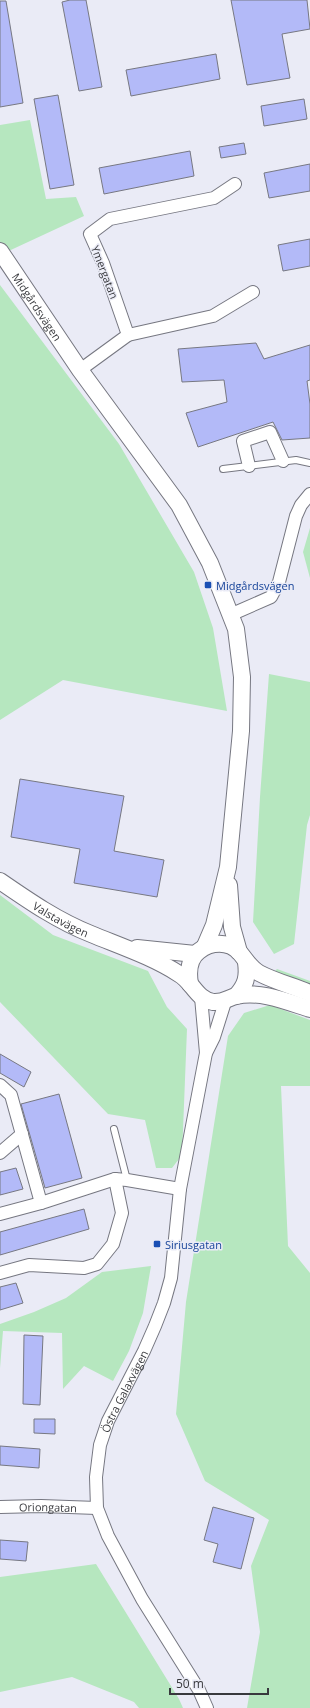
<svg xmlns="http://www.w3.org/2000/svg" width="310" height="1708" font-family="'Open Sans',sans-serif">
	<style>
		.green { fill: #b6e7bf }
		.building { fill: #b3baf8; stroke: #777882 }
		.lines { fill: none; stroke-linecap: round; stroke-linejoin: round }
		.lane-casing { stroke: #767781; stroke-width: 8 }
		.street-casing { stroke: #767781; stroke-width: 14 }
		.secondary-casing { stroke: #767781; stroke-width: 18 }
		.lane { stroke: #fff; stroke-width: 6 }
		.street { stroke: #fff; stroke-width: 12 }
		.secondary { stroke: #fff; stroke-width: 16 }
		.transit-dot { fill: #1a4fb4; stroke: #eaebf6; stroke-width: 1.5 }
		.labels { text-anchor: middle; dominant-baseline: central; stroke-width: 3; stroke-linejoin: round; paint-order: stroke }
		.street-label { font-size: 11px; fill: #38393d; stroke: #eaebf6 }
		.transit-label { font-size: 11px; fill: #164399; stroke: #eaebf6; text-anchor: start }
	</style>
	<rect width="100%" height="100%" fill="#eaebf6"/>
	<g class="green">
		<polygon points="30,120 46,199 76,197 84,216 0,255 0,125"/>
		<polygon points="0,285 119,444 194,572 213,628 227,711 63,680 0,720"/>
		<polygon points="310,528 310,578 303,552"/>
		<polygon points="269,674 310,682 310,815 307,825 294,944 274,954 253,922 260,797"/>
		<polygon points="0,895 53,935 148,971 167,1007 187,1029 182,1155 172,1168 156,1168 145,1120 108,1114 0,1002"/>
		<polygon points="277,969 310,981 310,987 272,974"/>
		<polygon points="270,1005 310,1020 310,1086 281,1086 288,1246 310,1273 310,1708 247,1708 260,1632 251,1566 269,1520 205,1481 176,1414 186,1302 228,1036 244,1013"/>
		<polygon points="151,1266 143,1313 129,1351 113,1381 84,1366 63,1389 62,1333 3,1331 0,1368 0,1324 34,1312 66,1298 102,1272"/>
		<polygon points="96,1564 179,1699 183,1708 139,1708 134,1702 72,1677 0,1692 0,1577"/>
	</g>
	<g class="building">
		<polygon points="70,0 86,0 102,87 79,91 62,2"/>
		<polygon points="231,0 307,0 310,29 282,34 290,78 247,85"/>
		<polygon points="0,1 6,1 23,103 0,107"/>
		<polygon points="216,54 220,79 131,96 126,70"/>
		<polygon points="58,95 74,185 50,189 34,99"/>
		<polygon points="304,99 307,119 264,126 261,106"/>
		<polygon points="244,143 246,154 221,158 219,147"/>
		<polygon points="190,151 194,176 104,194 99,168"/>
		<polygon points="310,164 310,191 269,198 264,173"/>
		<polygon points="310,239 310,266 283,271 278,245"/>
		<polygon points="256,343 264,359 310,345 310,380 307,381 310,404 310,438 282,440 273,422 198,447 186,413 227,402 224,380 182,382 178,349"/>
		<polygon points="20,779 124,796 114,851 164,860 157,897 74,883 80,849 11,837"/>
		<polygon points="0,1054 31,1072 24,1087 0,1073"/>
		<polygon points="59,1094 82,1178 45,1188 21,1104"/>
		<polygon points="16,1168 23,1189 0,1195 0,1172"/>
		<polygon points="84,1209 89,1229 0,1255 0,1232"/>
		<polygon points="16,1283 23,1303 0,1310 0,1287"/>
		<polygon points="24,1335 43,1336 40,1405 23,1404"/>
		<polygon points="34,1419 55,1419 55,1434 34,1433"/>
		<polygon points="0,1446 40,1449 39,1468 0,1465"/>
		<polygon points="213,1507 254,1518 241,1569 213,1562 218,1544 204,1540"/>
		<polygon points="0,1540 28,1542 26,1561 0,1559"/>
	</g>
	<g class="lines">
		<defs>
			<g id="lane">
				<polyline points="223,469 296,460 310,463"/>
				<polyline points="114,1129 127,1180"/>
			</g>
			<g id="street">
				<polyline points="128,335 213,316 253,292"/>
				<polyline points="80,370 128,335 103,263 90,234 110,219 214,198 235,184"/>
				<polyline points="249,466 243,441 270,432 283,461"/>
				<polyline points="230,615 271,597 279,582 296,516 301,505 310,494"/>
				<polyline points="201,997 206,1053"/>
				<polyline points="0,1085 11,1095 41,1203"/>
				<polyline points="0,1153 22,1134"/>
				<polyline points="0,1214 41,1203 115,1179 127,1180 180,1189"/>
				<polyline points="0,1273 29,1265 84,1268 97,1264 113,1244 122,1213 115,1179"/>
				<path id="s1" d="M0,1507L41,1506L97,1508"/>
				<path id="s2" d="M207,1708L199,1690L142,1599L108,1536L97,1508L96,1477L100,1445L108,1421L144,1351L155,1326L164,1303L171,1278L180,1189L206,1053L214,1037L225,1002"/>
			</g>
			<g id="secondary">
				<path id="s3" d="M0,251L80,370L179,505L210,563L236,629L242,677L241,731L228,867L214,925L205,946"/>
				<path id="s4" d="M0,881C29,901 58,921 91,934C120,946 153,957 179,974C193,982 196,999 213,1002C223,1003 228,998 236,996C260,990 288,1002 310,1009"/>
				<polyline points="229,885 232,927 239,952"/>
				<polyline points="137,948 195,954"/>
				<path d="M190,984C188,972 188,959 199,951C210,942 229,940 240,953C246,960 250,968 259,973C274,981 293,986 310,993"/>
				<path d="M236,996C246,985 248,977 246,962"/>
			</g>
		</defs>
		<use href="#lane" class="lane-casing"/>
		<use href="#street" class="street-casing"/>
		<use href="#secondary" class="secondary-casing"/>
		<use href="#lane" class="lane"/>
		<use href="#street" class="street"/>
		<use href="#secondary" class="secondary"/>
	</g>
	<g class="transit-dot">
		<rect x="204" y="581" width="8" height="8" rx="2"/>
		<rect x="153" y="1240" width="8" height="8" rx="2"/>
	</g>
	<g class="labels">
		<g class="street-label">
			<text transform="translate(105 272) rotate(69)">Ymergatan</text>
			<text stroke="none"><textPath href="#s3" startOffset="67">Midgårdsvägen</textPath></text>
			<text stroke="none"><textPath href="#s4" startOffset="72">Valstavägen</textPath></text>
			<text stroke="none"><textPath href="#s2" startOffset="351">Östra Galaxvägen</textPath></text>
			<text stroke="none"><textPath href="#s1" startOffset="48">Oriongatan</textPath></text>
		</g>
		<g class="transit-label">
			<text x="216" y="585">Midgårdsvägen</text>
			<text x="165" y="1244">Siriusgatan</text>
		</g>
	</g>
	<path d="M170 1688v6h98v-6" fill="none" stroke="#38393d" stroke-width="2"/>
	<text x="176" y="1688" font-size="12" fill="#38393d" stroke="#eaebf6" stroke-width="3" paint-order="stroke">50 m</text>
</svg>
